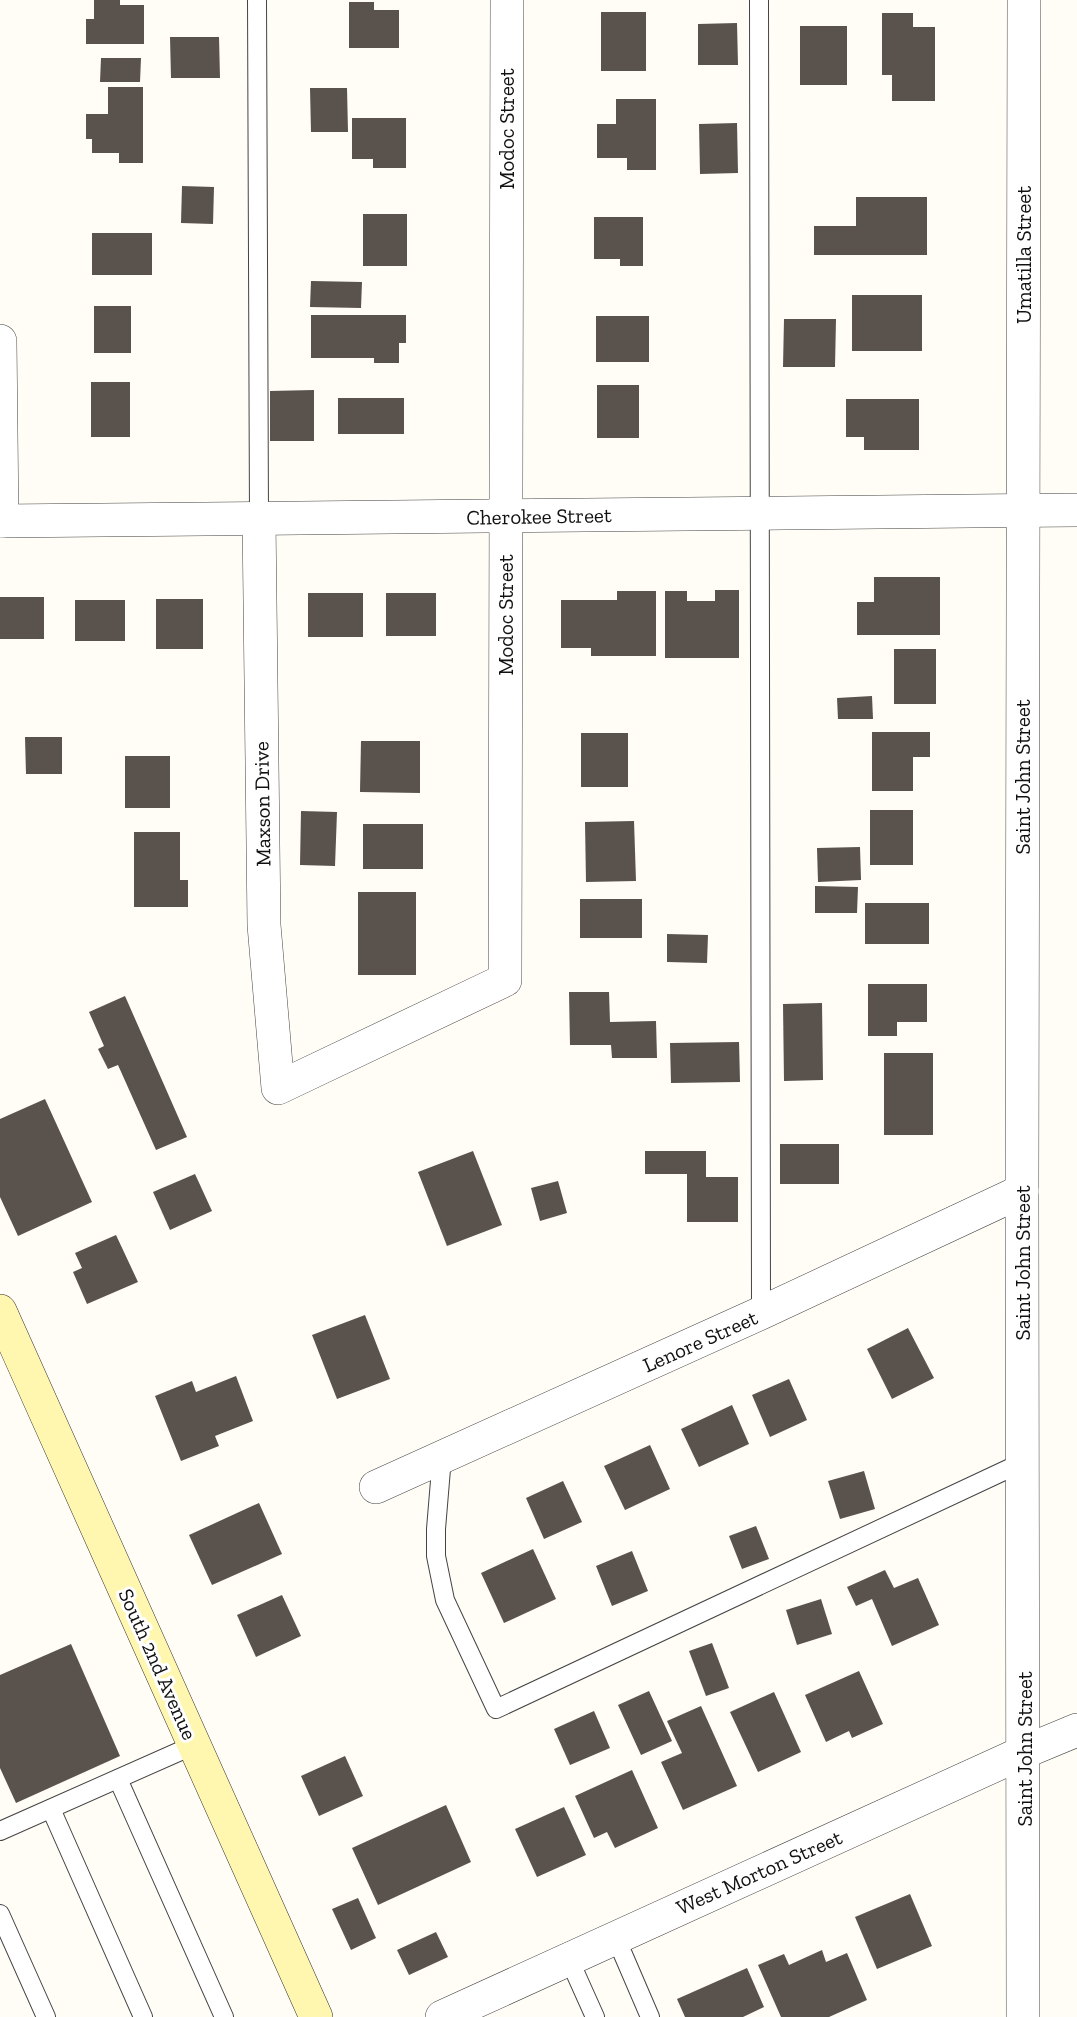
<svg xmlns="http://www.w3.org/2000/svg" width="1077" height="2017" font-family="'Zilla Slab',serif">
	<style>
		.building { fill: #5a524d }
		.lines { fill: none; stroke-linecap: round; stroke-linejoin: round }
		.service-casing { stroke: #444; stroke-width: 20 }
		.minor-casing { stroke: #444; stroke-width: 34 }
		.tertiary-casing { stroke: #444; stroke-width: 34 }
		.secondary-casing { stroke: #333; stroke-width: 34 }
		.service { stroke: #fff; stroke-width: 18 }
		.minor { stroke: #fff; stroke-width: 33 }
		.tertiary { stroke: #fff; stroke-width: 33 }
		.secondary { stroke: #fff6b0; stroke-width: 33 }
		.labels { text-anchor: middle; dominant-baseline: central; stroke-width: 6; stroke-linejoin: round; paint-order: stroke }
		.street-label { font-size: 21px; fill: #111; stroke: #fff }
	</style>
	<rect width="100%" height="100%" fill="#fffdf5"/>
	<g class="building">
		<polygon points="94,0 120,0 120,5 144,5 144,44 86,44 86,19 94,19"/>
		<polygon points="349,2 374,2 374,10 399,10 399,48 349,48"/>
		<rect x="601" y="12" width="45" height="59"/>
		<polygon points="882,13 913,13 913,27 935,27 935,101 892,101 892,75 882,75"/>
		<polygon points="737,23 738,65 698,65 698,24"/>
		<rect x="800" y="26" width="47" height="59"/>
		<polygon points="170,37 219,37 220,78 171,78"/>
		<polygon points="101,58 141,58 140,82 100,82"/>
		<polygon points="108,87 143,87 143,163 119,163 119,153 92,153 92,139 86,139 86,114 108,114"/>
		<polygon points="310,88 347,88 348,132 311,132"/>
		<polygon points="616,99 656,99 656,170 627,170 627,158 597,158 597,124 616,124"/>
		<polygon points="352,118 406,118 406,168 373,168 373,159 352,159"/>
		<polygon points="737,123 738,173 700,174 699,124"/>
		<polygon points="182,186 214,187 213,224 181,223"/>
		<polygon points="856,197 927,197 927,255 814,255 814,226 856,226"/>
		<rect x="363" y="214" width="44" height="52"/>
		<polygon points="594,217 643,217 643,266 620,266 620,259 594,259"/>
		<rect x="92" y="233" width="60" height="42"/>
		<polygon points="311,281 362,282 361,308 310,307"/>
		<rect x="852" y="295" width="70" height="56"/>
		<rect x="94" y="306" width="37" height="47"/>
		<polygon points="311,315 406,315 406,343 399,343 399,363 374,363 374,358 311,358"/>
		<rect x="596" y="316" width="53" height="46"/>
		<polygon points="784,319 836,319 835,367 783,367"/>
		<rect x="91" y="382" width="39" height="55"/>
		<rect x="597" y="385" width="42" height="53"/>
		<polygon points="314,390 314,441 270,441 270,391"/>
		<rect x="338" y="398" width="66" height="36"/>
		<polygon points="846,399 919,399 919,450 864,450 864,437 846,437"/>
		<polygon points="874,577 940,577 940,635 857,635 857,602 874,602"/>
		<polygon points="715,590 739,590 739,658 665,658 665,591 687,591 687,601 715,601"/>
		<polygon points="617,591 656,591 656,656 591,656 591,648 561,648 561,600 617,600"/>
		<rect x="308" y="593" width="55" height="44"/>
		<rect x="386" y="593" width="50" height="43"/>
		<rect x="0" y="597" width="44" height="42"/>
		<rect x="156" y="599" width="47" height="50"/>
		<rect x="75" y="600" width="50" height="41"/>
		<rect x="894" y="649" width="42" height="55"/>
		<polygon points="872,696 873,719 838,719 837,698"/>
		<polygon points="872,732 930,732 930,757 913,757 913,791 872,791"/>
		<rect x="581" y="733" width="47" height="54"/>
		<polygon points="25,737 62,737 62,774 26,774"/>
		<polygon points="361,741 420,741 420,793 360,792"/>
		<rect x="125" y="756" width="45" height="52"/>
		<rect x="870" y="810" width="43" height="55"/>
		<polygon points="301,811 337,812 335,866 300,865"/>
		<polygon points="634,821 636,881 586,882 585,822"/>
		<rect x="363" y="824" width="60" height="45"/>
		<polygon points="134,832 180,832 180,880 188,880 188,907 134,907"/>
		<polygon points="860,847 861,880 818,882 817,848"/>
		<polygon points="815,886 858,887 857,913 815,913"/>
		<rect x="358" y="892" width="58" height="83"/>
		<rect x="580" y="899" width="62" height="39"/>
		<rect x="865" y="903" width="64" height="41"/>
		<polygon points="667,934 708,935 707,963 667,962"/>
		<polygon points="868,984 927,984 927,1022 897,1022 897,1036 868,1036"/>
		<polygon points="569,992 609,992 610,1022 656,1021 657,1058 612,1058 611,1045 570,1045"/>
		<polygon points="125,996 187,1137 156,1150 118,1065 108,1069 98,1049 104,1046 89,1012"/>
		<polygon points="822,1003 823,1080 784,1081 783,1004"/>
		<polygon points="739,1042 740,1082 671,1083 670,1043"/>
		<rect x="884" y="1053" width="49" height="82"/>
		<polygon points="45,1099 92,1202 18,1236 0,1197 0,1119"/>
		<rect x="780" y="1144" width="59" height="40"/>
		<polygon points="473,1151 502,1225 447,1246 418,1172"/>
		<polygon points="645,1151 706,1151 706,1177 738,1177 738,1222 687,1222 687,1174 645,1174"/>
		<polygon points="195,1174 212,1211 170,1230 153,1192"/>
		<polygon points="558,1181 567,1213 540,1221 531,1188"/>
		<polygon points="116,1235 138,1282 87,1304 73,1272 82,1268 75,1253"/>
		<polygon points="365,1315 390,1379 337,1399 312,1335"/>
		<polygon points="908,1328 934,1378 892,1399 867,1349"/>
		<polygon points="236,1376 253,1421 215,1436 219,1446 181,1461 155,1396 192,1381 196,1392"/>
		<polygon points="789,1379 807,1420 770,1437 752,1395"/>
		<polygon points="732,1405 749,1444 699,1467 681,1429"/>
		<polygon points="650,1445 670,1489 625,1510 604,1466"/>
		<polygon points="864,1471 875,1509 840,1519 828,1481"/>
		<polygon points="563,1481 582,1522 544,1539 526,1498"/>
		<polygon points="259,1503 282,1554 212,1585 189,1535"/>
		<polygon points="756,1526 769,1559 742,1569 729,1536"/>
		<polygon points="533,1549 556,1599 504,1623 481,1573"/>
		<polygon points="632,1551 648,1591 612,1606 596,1566"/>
		<polygon points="885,1570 894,1588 918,1578 939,1625 892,1646 872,1599 856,1606 847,1587"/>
		<polygon points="282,1595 301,1636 256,1657 237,1615"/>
		<polygon points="821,1599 832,1634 797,1645 786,1610"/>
		<polygon points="712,1643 729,1688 706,1696 689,1651"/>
		<polygon points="71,1644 120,1756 16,1803 0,1768 0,1675"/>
		<polygon points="859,1671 883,1724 852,1738 849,1731 826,1742 805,1695"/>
		<polygon points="649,1691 672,1741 641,1755 618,1705"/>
		<polygon points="774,1692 801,1752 758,1772 730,1712"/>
		<polygon points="701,1706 737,1786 683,1810 661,1762 682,1753 667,1721"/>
		<polygon points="594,1711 610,1748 570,1765 554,1729"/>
		<polygon points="345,1756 363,1796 319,1816 301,1776"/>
		<polygon points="632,1770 658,1828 615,1848 607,1832 594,1838 575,1796"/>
		<polygon points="446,1805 471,1862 378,1905 352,1848"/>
		<polygon points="564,1807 586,1855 537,1877 515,1829"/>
		<polygon points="910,1894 932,1946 877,1969 855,1917"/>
		<polygon points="358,1898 376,1938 351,1950 332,1909"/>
		<polygon points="436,1932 448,1957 409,1975 397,1950"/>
		<polygon points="822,1950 826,1962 847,1953 867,2000 829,2017 781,2017 758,1965 784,1954 789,1965"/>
		<polygon points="747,1968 764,2007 743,2017 685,2017 677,1999"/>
	</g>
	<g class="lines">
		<defs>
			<g id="service">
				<polyline points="257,0 259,519"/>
				<polyline points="759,0 761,1313"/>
				<polyline points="442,1457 436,1529 436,1556 445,1600 496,1709 1023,1462"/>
				<polyline points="118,1779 224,2017"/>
				<polyline points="51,1809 143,2017"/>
				<polyline points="0,1831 194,1745"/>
				<polyline points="0,1914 46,2017"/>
				<polyline points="616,1938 650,2017"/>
				<polyline points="569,1959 595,2017"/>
			</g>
			<g id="minor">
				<polyline points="0,341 2,521"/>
				<polyline points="259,519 264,925 278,1088 505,980 507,0"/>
				<polyline points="376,1487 761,1313 1022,1191"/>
				<polyline points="442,2017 1024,1752 1077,1730"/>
				<polyline points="1023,2017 1022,1191 1024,0"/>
			</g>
			<polyline id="tertiary" points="0,521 1077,510"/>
			<polyline id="secondary" points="0,1311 316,2017"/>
		</defs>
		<use href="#service" class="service-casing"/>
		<use href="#minor" class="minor-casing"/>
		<use href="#tertiary" class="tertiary-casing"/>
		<use href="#secondary" class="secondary-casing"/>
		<use href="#service" class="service"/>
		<use href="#minor" class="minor"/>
		<use href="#tertiary" class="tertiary"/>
		<use href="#secondary" class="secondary"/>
	</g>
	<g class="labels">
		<g class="street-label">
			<text transform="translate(506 129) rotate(-90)">Modoc Street</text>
			<text transform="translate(1023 255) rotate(-90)">Umatilla Street</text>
			<text transform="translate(539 516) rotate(-1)">Cherokee Street</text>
			<text transform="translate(505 615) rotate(-90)">Modoc Street</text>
			<text transform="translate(1022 777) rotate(-90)">Saint John Street</text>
			<text transform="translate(262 804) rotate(-91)">Maxson Drive</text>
			<text transform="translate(1022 1263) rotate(-90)">Saint John Street</text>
			<text transform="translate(700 1341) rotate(-24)">Lenore Street</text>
			<text transform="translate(158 1664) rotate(66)">South 2nd Avenue</text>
			<text transform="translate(1024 1749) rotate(-90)">Saint John Street</text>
			<text transform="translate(759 1872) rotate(-24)">West Morton Street</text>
		</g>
	</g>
</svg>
